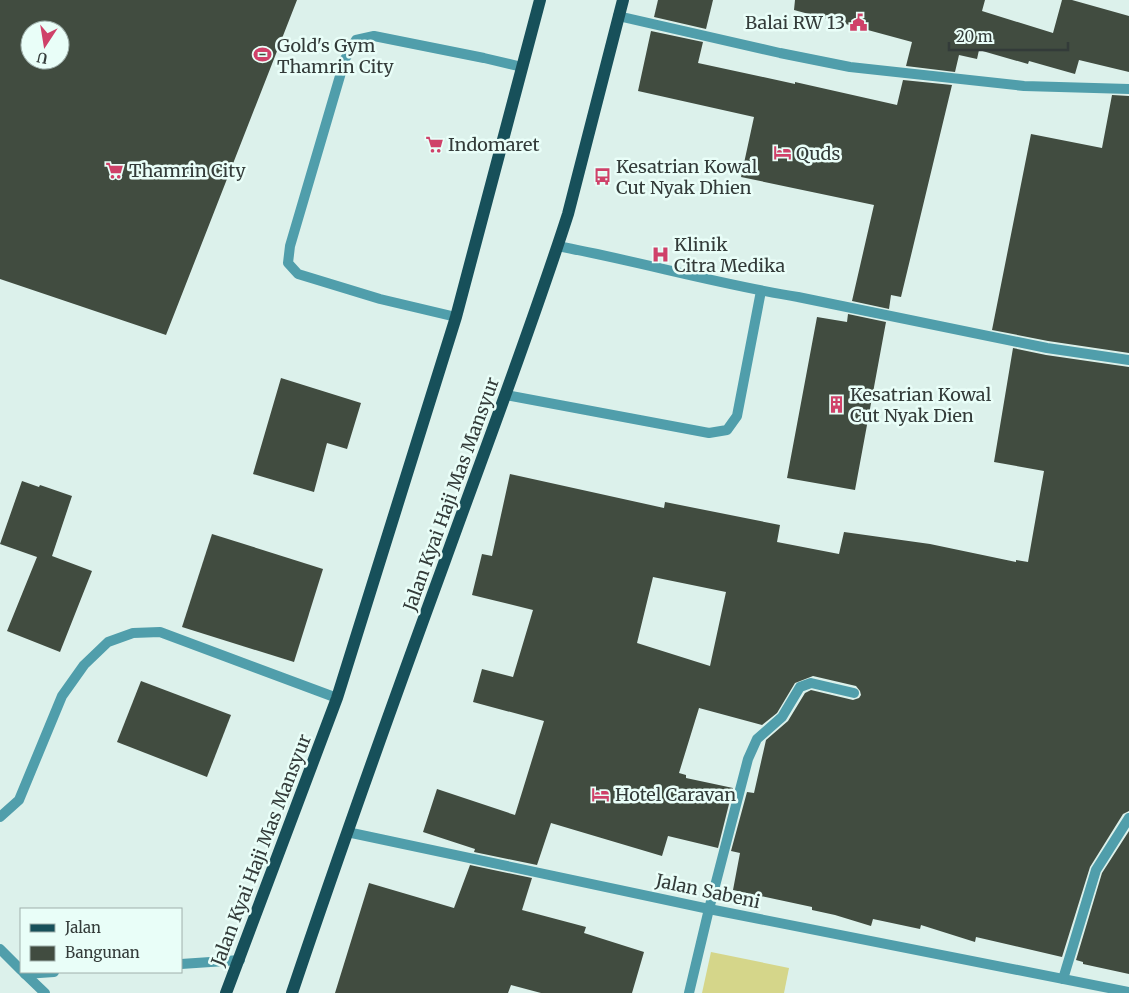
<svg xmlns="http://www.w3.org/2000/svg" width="1129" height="993" font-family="Merriweather,serif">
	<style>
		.green { fill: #d5d68a }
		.building { fill: #414c40; fill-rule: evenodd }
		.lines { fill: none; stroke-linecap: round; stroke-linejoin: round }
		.service { stroke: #509eab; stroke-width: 10 }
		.minor { stroke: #509eab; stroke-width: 10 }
		.tertiary { stroke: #509eab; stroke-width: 10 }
		.primary { stroke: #17505a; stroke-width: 12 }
		.labels { text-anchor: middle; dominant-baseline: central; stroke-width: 5; stroke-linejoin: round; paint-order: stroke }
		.poi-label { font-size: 18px; fill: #333b39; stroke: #e9fef8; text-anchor: start }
		.street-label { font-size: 18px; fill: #333b39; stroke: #e9fef8 }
	</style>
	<rect width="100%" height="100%" fill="#dcf1eb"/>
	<polygon class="green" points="711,952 789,968 784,993 702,993"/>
	<g class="building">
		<path d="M0,0H297L166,335L0,279ZM30,30H60V60H30Z"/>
		<polygon points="658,0 713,0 706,29 654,17"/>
		<polygon points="795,0 985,0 982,11 1053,33 1062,0 1072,0 1129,16 1129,72 1079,60 1075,74 1029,61 1028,64 979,50 977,59 959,55 955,72 906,66 912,42 794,10"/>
		<polygon points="651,31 703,42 698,63 795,84 795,82 897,105 903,80 952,85 901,297 891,295 889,309 852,301 874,205 741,177 754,117 638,91"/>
		<polygon points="1112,95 1129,96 1129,353 1048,341 992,330 1031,134 1102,148"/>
		<polygon points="848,314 886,322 855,490 787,478 817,317 847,322"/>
		<path d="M1013,348L1046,355L1129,367V811L1123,814L1090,867L1062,957L976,937L975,942L921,925L920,929L873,919L871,926L835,915L812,910V907L733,890L740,853L731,851L747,792L754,793L766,740L788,721L805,693L811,690L853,700L859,698L861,695L860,691L856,686L813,676L795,683L777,713L762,725L699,708L679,773L686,775V778L733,788L718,848L668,836L662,856L551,823L537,865L474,852L475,849L423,832L437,789L515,815L544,721L473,702L482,669L513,677L533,610L472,595L482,554L492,556L510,474L664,508L665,502L780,525L777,542L839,554L844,532L930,544L1016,562V560L1028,562L1044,471L994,462ZM653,577L726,592L710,666L637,643Z"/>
		<polygon points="281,378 361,403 347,449 327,443 314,492 253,474"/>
		<polygon points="22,481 39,487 40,485 72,496 52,556 92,571 60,652 7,631 37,557 0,544"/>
		<polygon points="212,534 323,569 294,662 182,627"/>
		<polygon points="141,681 231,715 207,777 117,742"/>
		<polygon points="1129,831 1129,974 1083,964 1083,962 1076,960 1102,873"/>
		<polygon points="470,865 532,878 522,910 586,927 584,933 644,952 632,993 541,993 511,985 508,993 335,993 369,883 454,908"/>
	</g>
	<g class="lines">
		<g class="service">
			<path d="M557,246C638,261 717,284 798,297L1047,348L1129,360"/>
			<polyline points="456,317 380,299 298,274 288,263 290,246 345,59 356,40 374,36 484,58 522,67"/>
			<polyline points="506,395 709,433 727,430 737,416 761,291"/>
			<polyline points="689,993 709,909"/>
		</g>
		<g class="minor">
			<polyline points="618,16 780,53 850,67 1024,86 1129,89"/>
			<polyline points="347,832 709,909 1129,992"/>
			<polyline points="709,909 748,759 757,739 782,717 800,687 811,683 854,693"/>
			<polyline points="1063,979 1096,870 1129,818"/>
		</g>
		<g class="tertiary">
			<polyline points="0,817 19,800 62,696 84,665 108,642 133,633 160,632 337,698"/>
			<polyline points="0,949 21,970"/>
			<polyline points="181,964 240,960"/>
			<polyline points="23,972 45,993"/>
			<polyline points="25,974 54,972"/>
		</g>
		<g class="primary">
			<polyline points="226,993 337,698 456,317 540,0"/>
			<path d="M292,993C340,850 391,708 443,566C485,449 530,332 568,214L623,0"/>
		</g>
	</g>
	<defs>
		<symbol id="civic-bare" viewBox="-9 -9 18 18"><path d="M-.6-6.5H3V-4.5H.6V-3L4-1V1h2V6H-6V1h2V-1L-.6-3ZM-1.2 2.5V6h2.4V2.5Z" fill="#cf4169" stroke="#e9fef8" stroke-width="2.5" paint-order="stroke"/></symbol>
		<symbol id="stadium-bare" viewBox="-9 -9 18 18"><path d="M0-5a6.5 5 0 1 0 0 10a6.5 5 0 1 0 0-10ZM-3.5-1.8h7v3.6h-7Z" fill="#cf4169" stroke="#e9fef8" stroke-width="2.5" paint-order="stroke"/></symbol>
		<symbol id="supermarket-bare" viewBox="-9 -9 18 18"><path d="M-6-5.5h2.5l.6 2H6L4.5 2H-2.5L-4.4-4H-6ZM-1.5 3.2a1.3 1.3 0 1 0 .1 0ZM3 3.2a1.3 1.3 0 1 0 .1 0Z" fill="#cf4169" stroke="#e9fef8" stroke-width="2.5" paint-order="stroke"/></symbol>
		<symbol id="hotel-bare" viewBox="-9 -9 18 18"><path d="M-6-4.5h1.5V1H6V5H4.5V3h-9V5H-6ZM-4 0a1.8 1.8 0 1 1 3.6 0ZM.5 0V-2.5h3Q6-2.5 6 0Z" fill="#cf4169" stroke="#e9fef8" stroke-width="2.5" paint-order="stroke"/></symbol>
		<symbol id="bus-bare" viewBox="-9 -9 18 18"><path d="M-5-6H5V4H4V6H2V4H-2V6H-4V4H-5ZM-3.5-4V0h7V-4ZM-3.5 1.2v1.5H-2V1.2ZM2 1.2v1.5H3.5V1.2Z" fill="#cf4169" stroke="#e9fef8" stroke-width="2.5" paint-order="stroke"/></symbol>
		<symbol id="hospital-bare" viewBox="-9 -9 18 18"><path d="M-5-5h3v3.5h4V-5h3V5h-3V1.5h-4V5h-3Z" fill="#cf4169" stroke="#e9fef8" stroke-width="2.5" paint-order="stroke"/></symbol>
		<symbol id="building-bare" viewBox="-9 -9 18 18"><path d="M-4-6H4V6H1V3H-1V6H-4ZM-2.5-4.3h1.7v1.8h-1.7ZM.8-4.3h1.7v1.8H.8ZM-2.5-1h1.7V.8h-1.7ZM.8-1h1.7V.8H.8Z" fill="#cf4169" stroke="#e9fef8" stroke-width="2.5" paint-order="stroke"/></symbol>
	</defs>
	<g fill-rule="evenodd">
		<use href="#civic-bare" x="846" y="10" width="25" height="25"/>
		<use href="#stadium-bare" x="250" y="42" width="25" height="25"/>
		<use href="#supermarket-bare" x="422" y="132" width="25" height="25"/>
		<use href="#hotel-bare" x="770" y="140" width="25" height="25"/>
		<use href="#supermarket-bare" x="102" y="158" width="25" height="25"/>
		<use href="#bus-bare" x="590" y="164" width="25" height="25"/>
		<use href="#hospital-bare" x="648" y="242" width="25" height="25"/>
		<use href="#building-bare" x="824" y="392" width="25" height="25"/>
		<use href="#hotel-bare" x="588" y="782" width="25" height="25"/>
	</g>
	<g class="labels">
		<g class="poi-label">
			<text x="845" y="22" text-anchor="end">Balai RW 13</text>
			<text x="277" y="45">Gold's Gym<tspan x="277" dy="21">Thamrin City</tspan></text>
			<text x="448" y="144">Indomaret</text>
			<text x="796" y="153">Quds</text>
			<text x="616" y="166">Kesatrian Kowal<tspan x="616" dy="21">Cut Nyak Dhien</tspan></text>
			<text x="129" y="170">Thamrin City</text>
			<text x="674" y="244">Klinik<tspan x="674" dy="21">Citra Medika</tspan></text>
			<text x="850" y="394">Kesatrian Kowal<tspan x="850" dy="21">Cut Nyak Dien</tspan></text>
			<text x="615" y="794">Hotel Caravan</text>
		</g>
		<g class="street-label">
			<text transform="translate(451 494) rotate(-70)">Jalan Kyai Haji Mas Mansyur</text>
			<text transform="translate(261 850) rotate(-69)">Jalan Kyai Haji Mas Mansyur</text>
			<text transform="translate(708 891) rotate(12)">Jalan Sabeni</text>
		</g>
	</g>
	<rect x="20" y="908" width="162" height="65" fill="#e9fef8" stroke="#a0b0ac"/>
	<rect x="30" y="924" width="25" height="8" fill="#17505a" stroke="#a0b0ac"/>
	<text x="65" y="933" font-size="15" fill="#333b39">Jalan</text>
	<rect x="30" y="946" width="25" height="15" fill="#414c40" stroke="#a0b0ac"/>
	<text x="65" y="958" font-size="15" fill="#333b39">Bangunan</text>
	<g transform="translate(45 45) rotate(192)"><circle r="24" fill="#e9fef8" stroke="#a0b0ac"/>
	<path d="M0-4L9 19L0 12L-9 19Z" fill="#cf4169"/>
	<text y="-8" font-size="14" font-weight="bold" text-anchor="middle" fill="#333b39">U</text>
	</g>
	<path d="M949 42v8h119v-8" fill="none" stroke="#333b39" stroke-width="2.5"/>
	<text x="956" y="42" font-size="15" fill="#333b39" stroke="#e9fef8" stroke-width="4" paint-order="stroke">20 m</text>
</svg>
